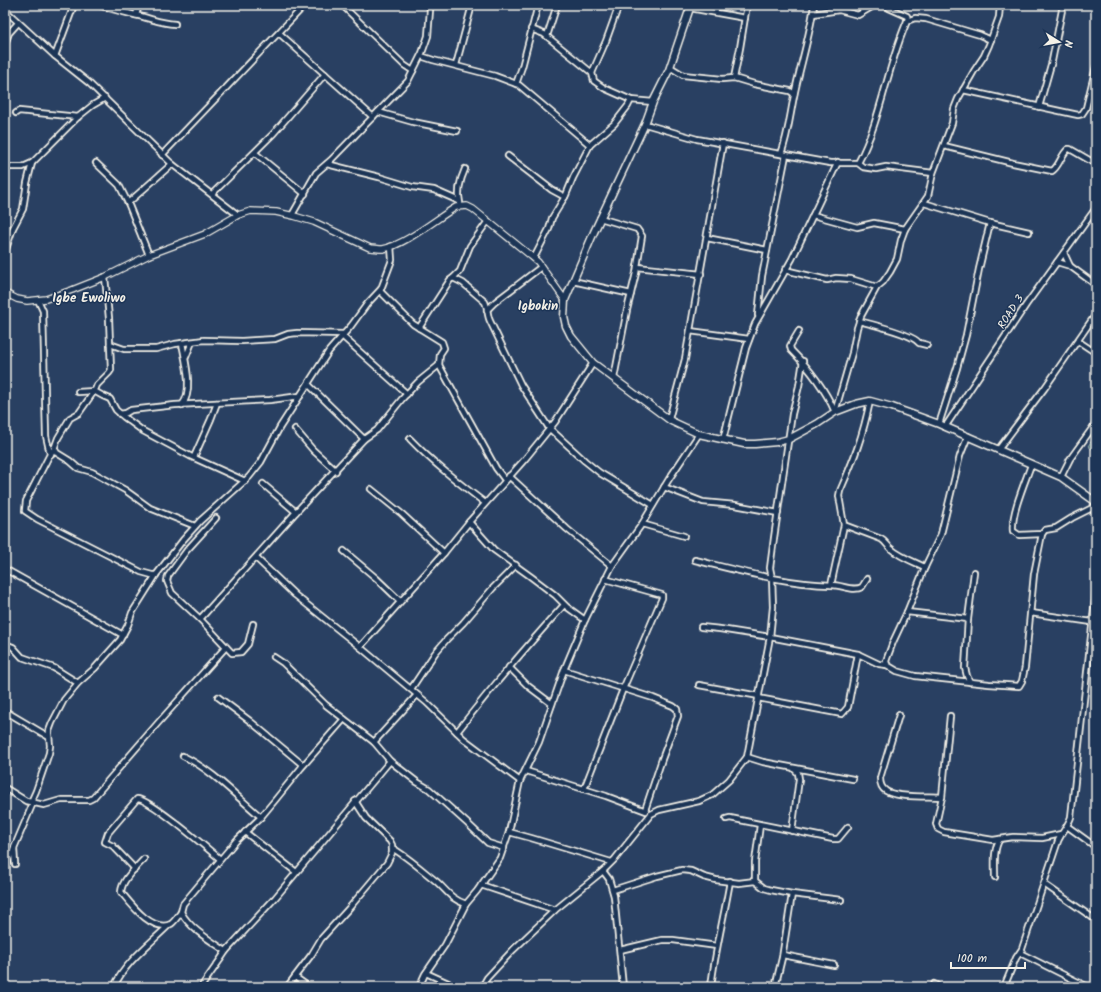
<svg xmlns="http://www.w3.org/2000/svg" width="1101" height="992" font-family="Kalam,sans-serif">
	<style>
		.green { fill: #476f74; stroke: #9eb0ae }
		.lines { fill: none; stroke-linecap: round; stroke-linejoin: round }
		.minor-casing { stroke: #f4f1e8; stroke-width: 8 }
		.tertiary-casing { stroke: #f4f1e8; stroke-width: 8 }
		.secondary-casing { stroke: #f4f1e8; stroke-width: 9 }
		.minor { stroke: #1d3557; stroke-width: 4.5 }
		.tertiary { stroke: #1d3557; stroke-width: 5.5 }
		.secondary { stroke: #1d3557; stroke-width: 6 }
		.labels { text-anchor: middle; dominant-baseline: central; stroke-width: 3; stroke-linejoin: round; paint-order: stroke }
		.street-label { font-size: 11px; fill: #f4f1e8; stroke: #1d3557 }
		.quarter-label { font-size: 13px; font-weight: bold; fill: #f4f1e8; stroke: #1d3557 }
	</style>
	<rect width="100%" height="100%" fill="#294062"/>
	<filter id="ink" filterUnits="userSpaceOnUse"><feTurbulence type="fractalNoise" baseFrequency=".025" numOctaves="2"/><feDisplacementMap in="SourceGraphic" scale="8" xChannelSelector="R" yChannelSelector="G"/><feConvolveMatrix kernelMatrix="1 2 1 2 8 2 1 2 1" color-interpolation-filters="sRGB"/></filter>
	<g filter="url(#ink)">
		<polygon class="green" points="1096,435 1096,452 1088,446"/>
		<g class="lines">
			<defs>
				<g id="minor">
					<path d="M99,5C111,9 123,12 135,15C150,18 160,23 175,24"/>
					<polyline points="342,5 404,65 413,71"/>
					<polyline points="619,5 606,41 592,73 594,81 604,88 631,100 653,102"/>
					<polyline points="690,8 745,18"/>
					<polyline points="5,10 55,56 89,83 172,164 238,215"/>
					<polyline points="813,14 839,10 858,15 875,5"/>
					<polyline points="136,15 139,5"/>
					<polyline points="907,21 915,18 926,19 980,35 991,40"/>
					<polyline points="531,29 544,34 592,73"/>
					<polyline points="279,33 373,117"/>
					<polyline points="547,36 557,5"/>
					<polyline points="5,44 9,33 18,23"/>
					<polyline points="55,56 74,5"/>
					<polyline points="424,57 433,60 495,76 519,85 590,145"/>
					<polyline points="456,65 472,5"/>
					<polyline points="670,67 683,75 722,79 734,78 754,84 790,91 794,94"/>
					<polyline points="734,78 740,48 747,5"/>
					<polyline points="516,84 522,67 538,5"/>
					<polyline points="963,90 1078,115 1082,114 1086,108 1096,67"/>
					<polyline points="1039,107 1052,61 1063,5"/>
					<polyline points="378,112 413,122 457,131"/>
					<polyline points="16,113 19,111 78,117"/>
					<path d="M645,124L697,139L830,163H858C882,118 887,65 908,19L907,16L889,8L886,5"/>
					<path d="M944,146L1013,163L1052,171C1059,167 1061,155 1068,149H1070L1096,164"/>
					<polyline points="255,153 305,194"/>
					<path d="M781,154C788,135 790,116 794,96C800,66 810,36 814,5"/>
					<polyline points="162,155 305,5"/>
					<polyline points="508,156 552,190 565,197"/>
					<polyline points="96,163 119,185 128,203 149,255"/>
					<polyline points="858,163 863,167 876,169 886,167 933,173"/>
					<polyline points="327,164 379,177 412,187 434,190 459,201"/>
					<polyline points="5,167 23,167 32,163"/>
					<polyline points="212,194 273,134 325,74"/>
					<polyline points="128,203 172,164"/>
					<path d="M460,203C457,191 460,180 465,169"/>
					<polyline points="924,203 990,223 1029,232"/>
					<polyline points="292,215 316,173 331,160 408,81 422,53 428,36 430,10 429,5"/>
					<polyline points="813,215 857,227 874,223 905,229"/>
					<polyline points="600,218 637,229 642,236 636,273 627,310 614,378"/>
					<polyline points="707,238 767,250"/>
					<polyline points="5,252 13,228 23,209 27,183 32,163 78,117 93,105 105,98"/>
					<polyline points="1064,253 1070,266"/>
					<polyline points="534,258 549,229 552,218 566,195 573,178 590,145 614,124 628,106 631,100"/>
					<polyline points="1057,262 1070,266 1096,285"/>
					<polyline points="637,267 701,274"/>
					<polyline points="785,270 827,280 836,278 851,279 877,287"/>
					<polyline points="105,277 109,318 111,370 109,373 97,385 95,390 79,413 70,418 58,438 54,449 49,456 26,501 25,511 37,519 141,572 152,575 156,575"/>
					<polyline points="453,278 460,271 470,246 488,221"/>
					<polyline points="573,281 631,294"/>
					<polyline points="38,300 43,311 46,436 50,454 51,454"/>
					<polyline points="487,310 495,302 541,267"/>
					<polyline points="758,315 762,276 786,155"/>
					<path d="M859,321C871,324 913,334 919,343L927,345"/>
					<path d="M419,328L450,280L453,278L463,283L485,302C488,308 487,315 490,321L521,385L549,428L585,461L600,473L653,505"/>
					<polyline points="690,331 749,339"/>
					<path d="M799,331L790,346L791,350C809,368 825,389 835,412"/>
					<polyline points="342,336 407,394"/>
					<polyline points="1078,341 1096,353"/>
					<path d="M182,343C185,360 194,391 182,405"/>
					<polyline points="110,344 124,349 156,349 175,344 204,340 242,341 275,339 288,334 297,333 344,334"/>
					<polyline points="186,357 192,342"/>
					<polyline points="439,365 496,468 505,480"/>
					<polyline points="308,384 364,439"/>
					<polyline points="78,392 94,391 103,396 110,399 116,410 124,417 143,431 190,456 245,481"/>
					<polyline points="835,412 852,353 857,328 861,316 877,287 883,282 890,272 897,259 901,240 905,229 928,196 933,173 952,123 954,109 958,99 974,71 984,56 989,45 999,17 1000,5"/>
					<polyline points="120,414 126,413 131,410 175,405 270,400 300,396"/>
					<polyline points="669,419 685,359 723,143"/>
					<polyline points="939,424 957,368 966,335 979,269 990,223"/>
					<polyline points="945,427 1026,305 1096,208"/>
					<polyline points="295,429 313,450 336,471"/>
					<path d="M410,439C433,463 459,483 485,503"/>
					<polyline points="723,440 746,348 755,324 792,259 838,162"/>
					<polyline points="54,448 57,453 70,461 78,468 92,472 125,490 150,508 195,526"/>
					<polyline points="998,450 1028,410 1044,389 1096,314"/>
					<polyline points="194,457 211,419 217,403"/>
					<path d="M1031,465C1025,482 1011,514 1013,531L1019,535L1042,534L1045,530L1056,528L1072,518L1096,506"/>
					<polyline points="509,476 567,529 612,566"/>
					<polyline points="1061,477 1070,459 1096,423"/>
					<polyline points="263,484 296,512"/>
					<polyline points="664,487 703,502 735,505 778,513"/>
					<polyline points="371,489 402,514 444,553"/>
					<polyline points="216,518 187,550 168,576 167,581 172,593 200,619 232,653 241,652 248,644 253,624"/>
					<polyline points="469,522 494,550 530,576 555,595 567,607 585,620"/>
					<polyline points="642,524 684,536"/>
					<path d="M844,525L881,539C885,541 887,545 890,548C900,557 914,562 925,567"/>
					<polyline points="344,551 376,578 400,601"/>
					<polyline points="256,558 295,595 360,647 426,702 464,739 520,781"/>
					<path d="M695,560C740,571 786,584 832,585C842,585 853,592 862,587L867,579"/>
					<polyline points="5,569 123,635"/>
					<path d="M831,585L844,525L839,496L840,491C854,459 863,436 870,401"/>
					<polyline points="907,612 968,619 965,668 967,676 970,682"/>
					<polyline points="1031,613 1092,622"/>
					<polyline points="200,619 296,512 364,439 377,430 402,399 418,382 439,365 440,354 444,348 442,342 413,324 380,291"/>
					<polyline points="968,619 974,572"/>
					<polyline points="701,627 720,629 770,637 858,654 879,664 887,665 897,671 915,676 989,684 1019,686 1022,681 1025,667 1034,574 1042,534"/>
					<polyline points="5,644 13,647 22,657 54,668 78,683"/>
					<polyline points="360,647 444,553 469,522 525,459 555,422 593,363"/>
					<polyline points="274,657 283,663 326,705 374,742 390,761 417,782 429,789 468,824 488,843 504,848"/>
					<polyline points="887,665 886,661 893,642 907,612 925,567 941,534 960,456 968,436"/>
					<polyline points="509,667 528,686 552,704"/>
					<polyline points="564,670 653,698 673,706 677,709 678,716 662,759 645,810"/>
					<polyline points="699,685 759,696"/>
					<polyline points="411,689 435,653 447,639 463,623 493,588 516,565"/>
					<polyline points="218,697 250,721 303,765"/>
					<polyline points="758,698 842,714 848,707 858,654"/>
					<polyline points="5,711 49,737"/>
					<path d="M899,715L880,778C880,783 881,788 886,791C896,798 929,796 942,797"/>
					<polyline points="950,716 942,797 936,824 938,829 944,832 993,840 1013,837 1042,838 1061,834"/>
					<path d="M457,732C491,688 527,646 564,605"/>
					<polyline points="374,742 417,695"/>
					<path d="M183,756C212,770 236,796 261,817"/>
					<polyline points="747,757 763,762 853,779"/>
					<polyline points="526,771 606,796 646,811"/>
					<polyline points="5,788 26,801 44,805 61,800 89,800 93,798 158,723 226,647"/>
					<polyline points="584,789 623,689 662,598 662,595 605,579"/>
					<polyline points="31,802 36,791 49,753 50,746 49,735 49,731 52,723 64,700 78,683 95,668 120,640 128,625 132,613 156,575 183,540 200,521 249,477 261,462 280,427 329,351 351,326 367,304 381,289 392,260 391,246"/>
					<polyline points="726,819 730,818 833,839 838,839 848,827"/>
					<polyline points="1067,826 1096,847"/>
					<polyline points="792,831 799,779 798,773 794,769"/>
					<polyline points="245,832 296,872"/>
					<polyline points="509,832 531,838 611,862"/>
					<path d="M392,848C408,857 423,871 437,882C448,892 451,899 466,904"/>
					<polyline points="5,859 8,860 14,849"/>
					<path d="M144,859C136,868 122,879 121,892C131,904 152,933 171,924C175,921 178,916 181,912"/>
					<polyline points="15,864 14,848 33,803"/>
					<polyline points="5,869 8,860"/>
					<path d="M135,869L113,846L105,842L108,833L137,799C149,798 208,849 220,859"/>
					<polyline points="603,871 609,879 614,896 623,987"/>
					<path d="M995,877C995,865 993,849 1000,839"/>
					<polyline points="755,881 755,862 760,825"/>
					<polyline points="1044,884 1096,920"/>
					<polyline points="481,885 555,910"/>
					<polyline points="613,890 657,876 682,870 691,871 704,877 716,880 739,883 755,881 764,888 771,890 792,894 841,900"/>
					<polyline points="620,950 662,940 673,940 717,946"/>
					<path d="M226,951C211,941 190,929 181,912L183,904L236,841L261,817L276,799L301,768L344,719"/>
					<polyline points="1020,953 1088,987"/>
					<polyline points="783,955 834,965"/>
					<polyline points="426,973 457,987"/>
					<polyline points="295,977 309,987"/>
					<polyline points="934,984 939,987"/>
					<path d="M114,987C125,962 150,944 169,925"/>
					<polyline points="201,987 220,960 226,951 275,898 390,761"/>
					<polyline points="287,987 312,954 321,939 350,907 387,863 392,853 392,845 390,841 366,818 355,801"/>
					<polyline points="419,987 425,974 445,945 466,904 477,891 500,858 509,832 520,781 539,742 564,670 585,620 612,566 642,524 669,479 699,434"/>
					<polyline points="482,987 487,978 513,950 555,910 603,871 615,859 651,814 659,810 699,801 712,795 729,780 747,757 770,637 773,607 772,578 770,568 774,538 792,414 799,386 803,361"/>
					<path d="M711,987C715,951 724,917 730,881"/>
					<polyline points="775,987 782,958 792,894"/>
					<path d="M1004,987L1016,958L1022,949L1058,841C1062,832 1068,826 1071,817L1096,591"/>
				</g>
				<path id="tertiary" d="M5,293L17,299L27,301L46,299L72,290L105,277L149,255L205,234L238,215L251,211L276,212L294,216L314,222L370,248C374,248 378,249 383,249C405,245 436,219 456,207L467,206L473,209L531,256L538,262L565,300"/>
				<polyline id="secondary" points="691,5 669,70 653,102 645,124 594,232 565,300 564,317 566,326 571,336 593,363 671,421 699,434 744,444 755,444 777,442 789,439 817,424 835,412 856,404 870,401 892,407 939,424 1061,477 1096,502"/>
			</defs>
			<use href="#minor" class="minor-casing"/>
			<use href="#tertiary" class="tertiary-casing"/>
			<use href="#secondary" class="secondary-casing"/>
			<use href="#minor" class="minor"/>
			<use href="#tertiary" class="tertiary"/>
			<use href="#secondary" class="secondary"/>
		</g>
	</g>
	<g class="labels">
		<g class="street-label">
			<text transform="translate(1011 312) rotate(-57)">ROAD 3</text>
		</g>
		<g class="quarter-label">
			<text x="89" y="298">Igbe Ewoliwo</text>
			<text x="538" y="306">Igbokin</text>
		</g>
	</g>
	<rect width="1101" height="992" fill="none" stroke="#1d3557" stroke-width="20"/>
	<rect x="10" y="10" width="1081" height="972" fill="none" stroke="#f4f1e8" stroke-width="1.5" filter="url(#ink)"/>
	<g transform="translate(1059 42) rotate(101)" stroke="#1d3557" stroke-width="3" paint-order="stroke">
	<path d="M0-3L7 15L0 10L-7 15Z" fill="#f4f1e8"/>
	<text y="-6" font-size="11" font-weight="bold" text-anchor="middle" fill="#f4f1e8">N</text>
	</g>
	<path d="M951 962v6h74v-6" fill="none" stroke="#f4f1e8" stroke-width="2"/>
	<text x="957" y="962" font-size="12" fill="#f4f1e8" stroke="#1d3557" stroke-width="3" paint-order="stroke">100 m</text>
</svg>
